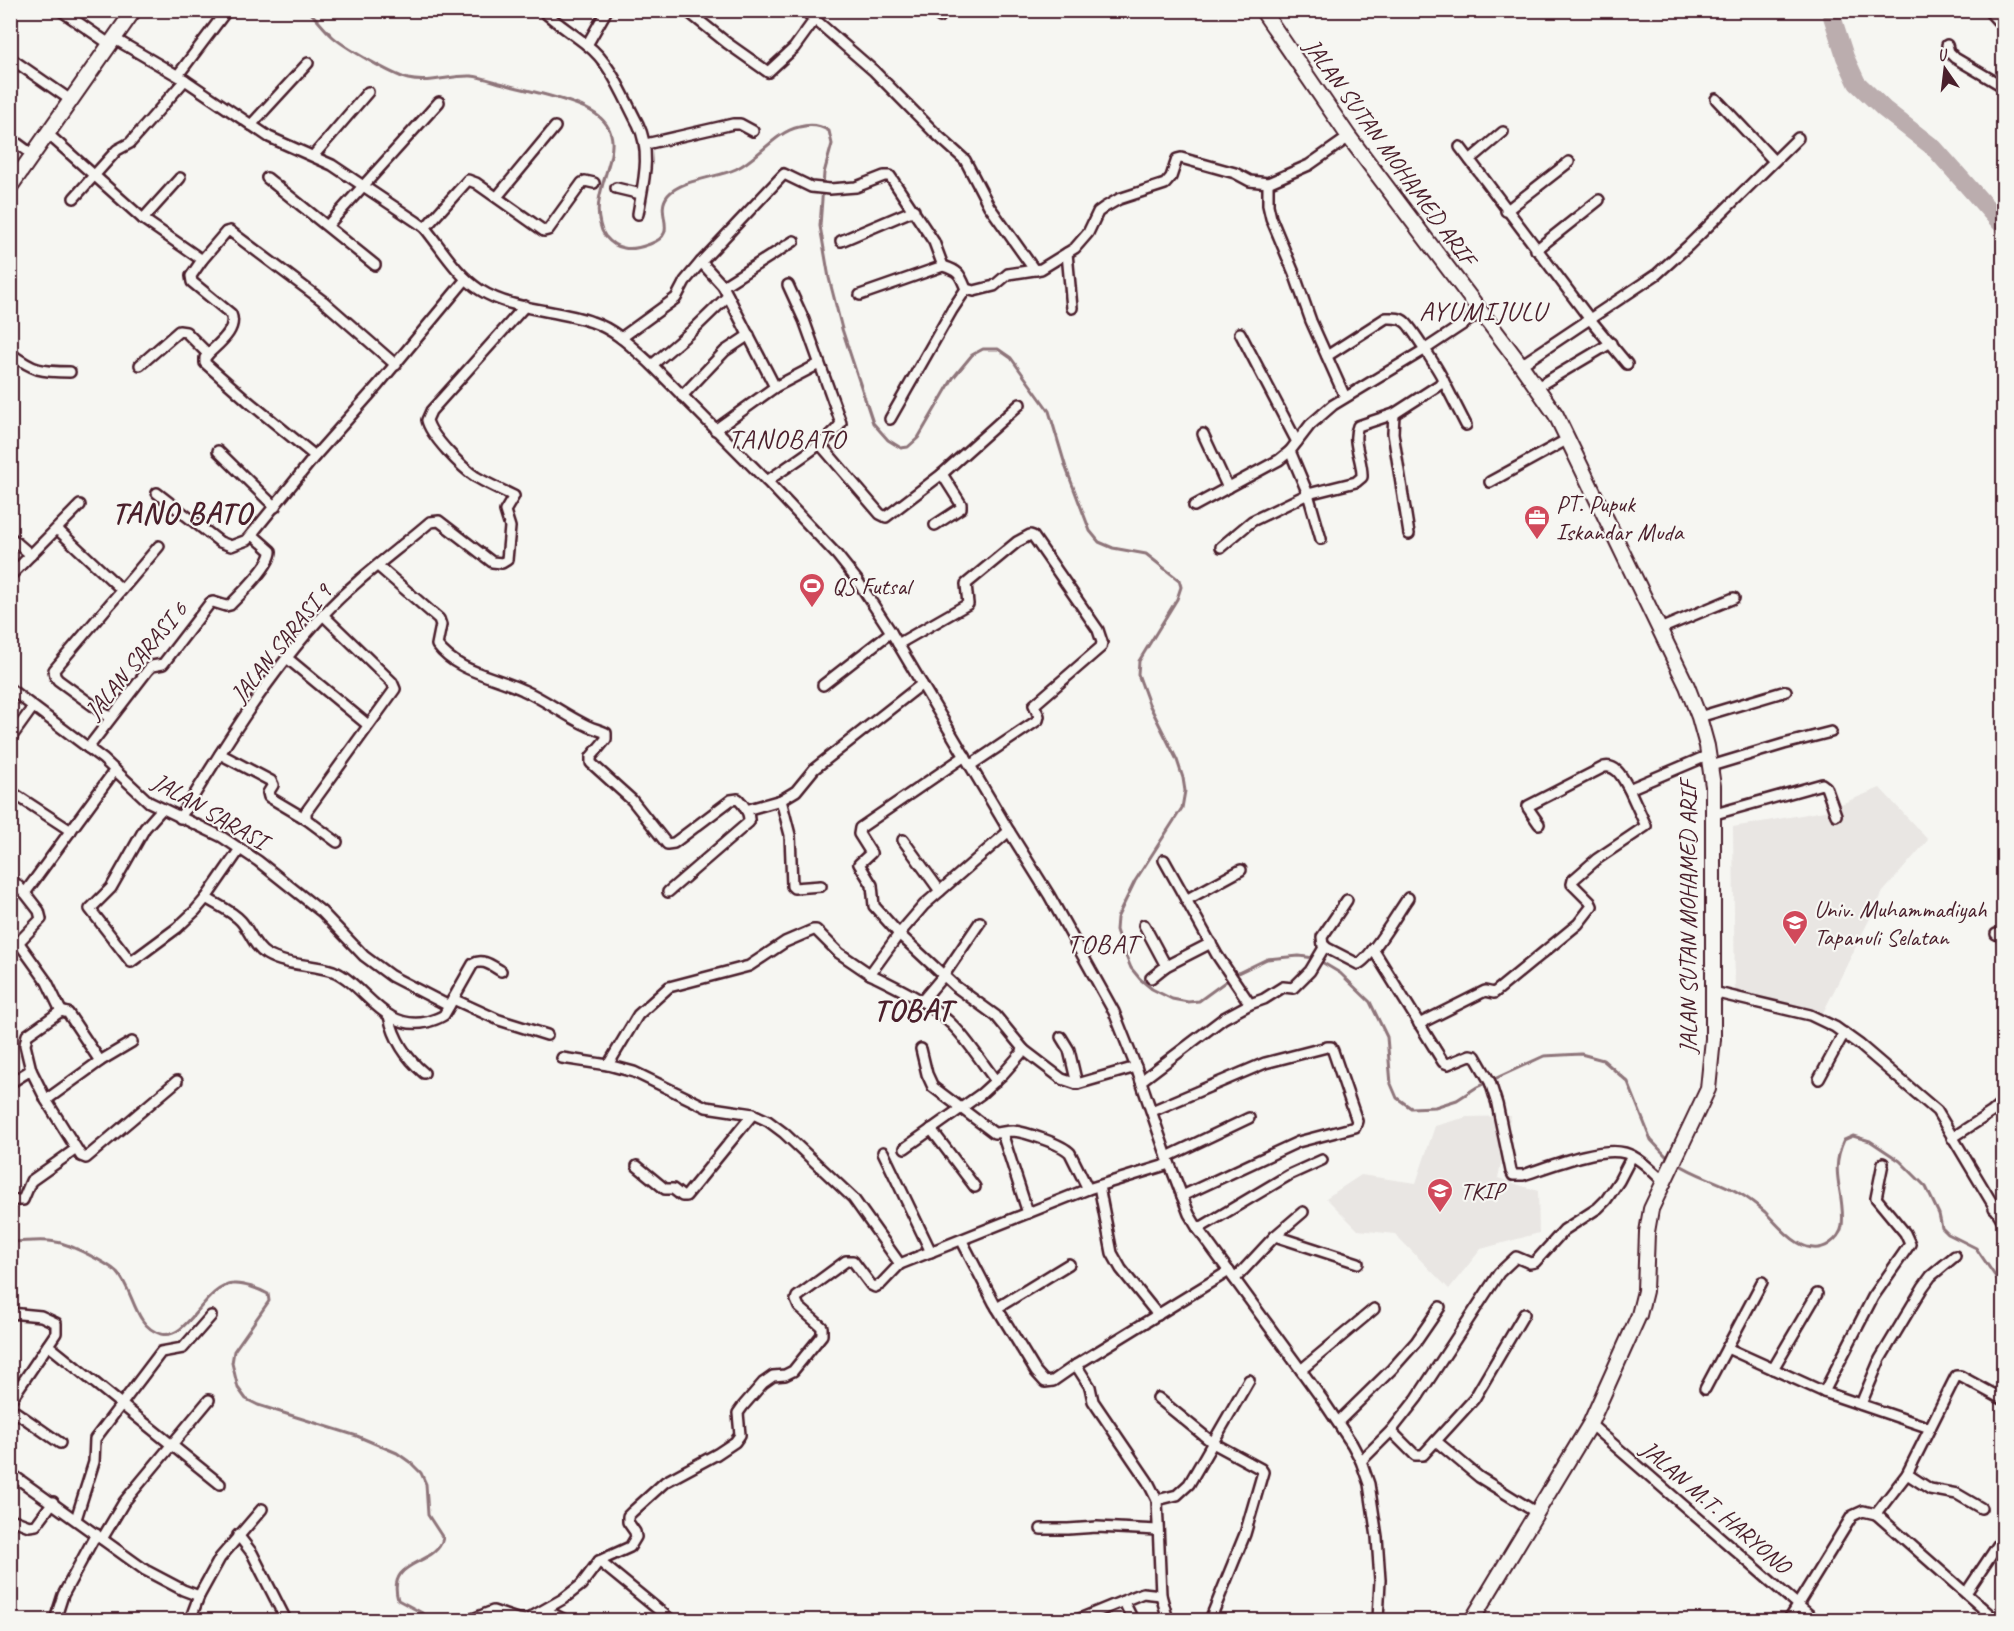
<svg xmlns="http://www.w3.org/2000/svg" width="2014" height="1631" font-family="Caveat,sans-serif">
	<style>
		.built { fill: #e9e6e3 }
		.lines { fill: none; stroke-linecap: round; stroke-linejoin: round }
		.stream { stroke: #8e747a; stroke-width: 3 }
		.river { stroke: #bbadae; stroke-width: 18 }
		.street-casing { stroke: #4a1f2b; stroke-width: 14 }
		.secondary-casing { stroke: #4a1f2b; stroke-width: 18 }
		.street { stroke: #f6f6f2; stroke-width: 9 }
		.secondary { stroke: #f6f6f2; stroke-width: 14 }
		.labels { text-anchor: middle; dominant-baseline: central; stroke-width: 4.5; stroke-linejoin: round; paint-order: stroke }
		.street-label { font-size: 24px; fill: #4a1f2b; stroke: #f6f6f2 }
		.poi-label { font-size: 24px; fill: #4a1f2b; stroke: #f6f6f2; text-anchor: start }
		.quarter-label { font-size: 27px; letter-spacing: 1.5px; fill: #4a1f2b; stroke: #f6f6f2 }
		.district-label { font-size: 30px; font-weight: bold; letter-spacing: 1.5px; fill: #4a1f2b; stroke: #f6f6f2 }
	</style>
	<rect width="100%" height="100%" fill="#f6f6f2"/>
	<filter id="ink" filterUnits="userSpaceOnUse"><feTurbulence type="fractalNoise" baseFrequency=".0167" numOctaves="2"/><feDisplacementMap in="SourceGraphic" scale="12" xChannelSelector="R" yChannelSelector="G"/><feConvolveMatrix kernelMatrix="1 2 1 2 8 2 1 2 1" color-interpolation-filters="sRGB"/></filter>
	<g filter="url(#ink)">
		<g class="built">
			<polygon points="1880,788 1928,840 1883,892 1819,1021 1735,1001 1733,827 1824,811"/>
			<polygon points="1511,1116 1498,1178 1538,1191 1539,1233 1481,1249 1449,1289 1395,1234 1358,1230 1326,1198 1361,1175 1416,1183 1435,1126 1467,1117"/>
		</g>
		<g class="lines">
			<g class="stream">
				<path d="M308,10C317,19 324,29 333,37C347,49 391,74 408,79C429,84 451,75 471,76C483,77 495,82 507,85C532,92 561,97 585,108C643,135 588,181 600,224C601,229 602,232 605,236C610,242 616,247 624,248C632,250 642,247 650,244C681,233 653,213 668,195C682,179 717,178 736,169C758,159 775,132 799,127C810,124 820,125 829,131L832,144L824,173L820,226L829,278L842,329L873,423L888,440L901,448L908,447L918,438L953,378L972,355L983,349H998L1011,358L1049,411L1066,468L1090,531L1099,542L1113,548L1146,554L1179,580L1181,587L1177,599L1139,661L1138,674L1149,704L1177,760L1183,778L1185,791L1182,808L1135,881L1117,918L1116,930L1120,942L1131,968L1140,979L1152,989L1172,999L1188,1002L1199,1001L1236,974L1267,959L1299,956L1314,958"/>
				<polyline points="1320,961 1340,973 1370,1002 1387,1037 1391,1084 1397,1098 1411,1108 1435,1107 1457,1100 1477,1087 1544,1056 1581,1054 1603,1060 1628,1082 1651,1140 1665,1155 1671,1160"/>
				<path d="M1677,1163C1696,1176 1719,1181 1739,1193C1748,1198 1757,1205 1765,1212C1780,1227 1804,1260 1829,1244C1835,1240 1841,1233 1842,1226C1846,1193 1828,1174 1844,1140L1853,1136L1870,1141L1900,1161L1926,1187L1939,1214L1942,1228L1948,1234L1976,1248L2004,1289"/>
				<path d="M10,1242C26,1242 41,1239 56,1242C70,1244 107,1263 117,1272C134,1290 134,1327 161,1334C188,1341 204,1286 233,1284C243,1283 259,1289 268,1294L269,1301L234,1351L232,1363L238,1388L246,1399L258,1405L357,1436L397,1453L411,1463L421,1473L426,1484L428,1515L443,1538C436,1568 386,1557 398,1600L426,1615L439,1618L471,1616"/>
			</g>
			<polyline class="river" points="1830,10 1845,57 1857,83 1884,109 1934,148 2004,227"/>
			<defs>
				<g id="street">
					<polyline points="60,10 111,45"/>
					<path d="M542,10C556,23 572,33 587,45C611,63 624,98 638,124C652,153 643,183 638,214"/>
					<polyline points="686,10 727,43 768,72 794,48 815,19"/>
					<polyline points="804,10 874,71 935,133 965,160 989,206 1033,268 1036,270"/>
					<polyline points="932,10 940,17"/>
					<polyline points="1988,10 1997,20 2004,23"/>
					<path d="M115,39L185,80L269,137L332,165L417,222L425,228C442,249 457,275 480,290C513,311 556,309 592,322C616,330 633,348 652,365L767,481L837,555L857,580L891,632L1009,831L1049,895L1114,1012L1136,1067L1167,1157L1189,1214L1198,1229L1322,1399L1352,1444L1361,1461L1369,1484L1377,1537L1380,1580L1378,1620"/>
					<polyline points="587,45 607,10"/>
					<polyline points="1947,45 1949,52 1955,58 2004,87"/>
					<polyline points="10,58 72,101"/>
					<polyline points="178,75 227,10"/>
					<polyline points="1716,99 1774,161"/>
					<polyline points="251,125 308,63"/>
					<polyline points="48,134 143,219 202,260"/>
					<polyline points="10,138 33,155"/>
					<polyline points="646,144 733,124 740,124 753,131"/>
					<polyline points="1460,147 1589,318 1627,364"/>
					<polyline points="314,155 368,92"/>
					<polyline points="1470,160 1503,132"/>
					<polyline points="267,178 375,265"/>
					<polyline points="1268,183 1268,205 1271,218 1294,273 1311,321 1345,397"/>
					<polyline points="616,188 641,194"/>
					<polyline points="497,197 555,127"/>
					<polyline points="74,198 117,150 130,143 185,80"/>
					<polyline points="1506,211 1569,162"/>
					<polyline points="143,219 180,178"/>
					<polyline points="328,225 439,102"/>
					<polyline points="425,228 468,180 476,183 544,231 548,230 582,183 585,181 594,183"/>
					<polyline points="841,241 914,210"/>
					<polyline points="1536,250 1599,200"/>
					<polyline points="1067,253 1072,308"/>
					<polyline points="701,262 723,286 775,387"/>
					<polyline points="723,286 794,241"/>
					<polyline points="966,289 974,291 994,286 1008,274 1041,269 1075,248 1088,233 1098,212 1105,207 1119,199 1165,184 1171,177 1177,159 1181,158 1235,173 1250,181 1268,183 1309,165 1349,137"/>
					<path d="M860,295L943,266C959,271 960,274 966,289"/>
					<polyline points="1240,333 1297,442"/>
					<polyline points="621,338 676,298 685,281 701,262 784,174 811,187 830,189 856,187 884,176 890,176 934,242 943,266"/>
					<path d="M10,353C34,371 41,372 70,372"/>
					<polyline points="140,365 179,331 186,332 208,354"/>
					<polyline points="652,365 694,329 728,296"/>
					<polyline points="1521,365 1657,274 1688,246 1798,138"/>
					<polyline points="1443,380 1466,425"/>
					<polyline points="1537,387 1611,343"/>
					<polyline points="682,396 725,351 749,335"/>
					<polyline points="1394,414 1393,433 1409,534"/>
					<polyline points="890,419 952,310 966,289"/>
					<polyline points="715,430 775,387 819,364"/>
					<polyline points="1203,434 1228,488"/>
					<polyline points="819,443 880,514 886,517 942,474 1020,404"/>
					<polyline points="218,451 275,507"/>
					<polyline points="1290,451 1308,494 1321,539"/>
					<path d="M315,456L249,402L205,363V358L208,354C218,344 238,330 231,314L192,282L191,276L202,260L226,232L230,231L323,301L396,365"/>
					<path d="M767,481C785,468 831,440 841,423L804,320L788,285"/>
					<polyline points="1490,482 1568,439"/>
					<polyline points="157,493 220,542 231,546 247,540 315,456 378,385 466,279"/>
					<polyline points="1194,506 1279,460 1290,451 1310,425 1333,405 1424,350 1480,313"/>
					<polyline points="935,525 961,508 961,504 942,474"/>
					<polyline points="57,529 121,589"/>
					<polyline points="10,537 31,555"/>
					<path d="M1221,547L1252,521L1308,494L1356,482L1362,477C1363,460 1351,442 1358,426L1394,414L1439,385L1443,380C1442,375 1410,325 1405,322C1400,317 1393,318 1386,318L1327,356"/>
					<path d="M378,566L439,619L441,625L437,645C457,672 494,676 523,690C546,700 566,716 588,726C594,729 600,730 606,733V739L591,757V763L632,800L667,844L674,843L731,800L738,799C744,805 750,813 749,822L668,892"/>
					<polyline points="10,576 80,505"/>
					<polyline points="1660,629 1734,598"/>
					<polyline points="898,644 968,604 966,584 1017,542 1030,535 1033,536 1098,630 1102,642 1101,647 1034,705 1039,716 1038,720 971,765"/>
					<polyline points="287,658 368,725"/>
					<polyline points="823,685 891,632"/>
					<polyline points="10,689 103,759 149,802 222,837 258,861 322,912 364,956 391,976 449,1006"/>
					<polyline points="1699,717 1786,691"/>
					<polyline points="110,718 58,680 55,676 54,670 159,546"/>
					<polyline points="10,739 33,707"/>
					<path d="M88,748L148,670L152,666L163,664L210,603L213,602L226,606L230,605C240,595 272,564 271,551L253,535"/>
					<polyline points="220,754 271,781 273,785 268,793 269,797 306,819 337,842"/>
					<path d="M965,756L860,828L859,834L871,853L859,864L872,885L874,906L899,934L870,974C902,990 936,1005 959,1032C972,1047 984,1065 996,1081"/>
					<polyline points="1711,766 1784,744 1831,732"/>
					<polyline points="10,791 71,831"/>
					<polyline points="781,800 790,835 792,886 794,888 821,886"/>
					<polyline points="162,809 145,828 111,888 90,909 131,962 177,928 195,911 206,898 240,849"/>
					<polyline points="746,810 781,800 796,791 814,769 922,684"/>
					<polyline points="1715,814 1822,784 1826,787 1836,815"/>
					<path d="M180,818C223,748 267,676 323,615C354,581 394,553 430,522L439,521L492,562L502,563L507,560L510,527L505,511L514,496C501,490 488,484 476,477C462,468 430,435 427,420L431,411L525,306"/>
					<polyline points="306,819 306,812 395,689 392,682 323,615"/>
					<path d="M1539,824L1528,808V806L1604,767C1617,764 1623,779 1629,789L1709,755"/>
					<polyline points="1009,831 924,905 899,934 955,986 996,1016 1024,1050 1062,1079 1077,1084 1136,1067"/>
					<polyline points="903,840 940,891"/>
					<polyline points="10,878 25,893"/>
					<path d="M206,898C217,905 232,911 241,921C250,931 254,947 266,954C286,966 312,964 333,971C365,984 383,1032 427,1022C433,1020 438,1019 444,1015L473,964C483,958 492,966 501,971"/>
					<polyline points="1186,900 1241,870"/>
					<path d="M1347,900L1322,937L1323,946L1358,964C1371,959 1398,912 1408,898"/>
					<polyline points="1144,925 1166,966"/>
					<polyline points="1996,934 2004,937"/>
					<polyline points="19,943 47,982 61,1011"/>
					<path d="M1373,949L1443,1062L1448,1064L1470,1055L1475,1056L1490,1082L1497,1104L1511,1171L1513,1175H1523C1548,1167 1600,1146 1625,1153C1639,1157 1652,1171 1663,1181"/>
					<polyline points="10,951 41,919 39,911 25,893 115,770"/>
					<polyline points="1151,978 1166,966 1211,943"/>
					<polyline points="1713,992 1810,1015 1835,1027 1860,1045 1937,1111 2004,1223"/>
					<polyline points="453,999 499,1020 547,1035"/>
					<polyline points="922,1001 944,975 980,922"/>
					<polyline points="1250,1004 1264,999 1283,987 1293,988 1310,971 1325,946"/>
					<path d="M389,1016C394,1039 406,1058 424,1073"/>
					<polyline points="1419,1024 1485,991 1494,993 1578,924 1592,906 1590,902 1572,884 1573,880 1597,859 1646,826 1629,789"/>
					<polyline points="1061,1037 1069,1050 1077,1084"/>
					<path d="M921,1049L927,1074L933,1087L994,1133C1000,1133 1007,1131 1013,1131C1025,1132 1062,1144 1070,1153L1088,1189"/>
					<polyline points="562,1058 608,1065 634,1072 706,1107 753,1114 768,1121 784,1133 853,1198 900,1264 1088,1189 1169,1164"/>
					<polyline points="608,1065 638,1015 669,987 749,966 785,942 813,930 816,930 839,953 870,974"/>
					<polyline points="31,1070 46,1100 81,1156 86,1158 177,1081"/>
					<polyline points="1819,1079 1844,1033"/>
					<polyline points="1141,1081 1224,1018 1250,1004 1217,955 1164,860"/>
					<polyline points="10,1083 31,1070 25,1045 27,1035 61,1011 68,1013 100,1061 132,1042"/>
					<polyline points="46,1100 100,1061"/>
					<polyline points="1152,1111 1265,1063 1327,1047 1331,1047 1333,1051 1357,1121 1355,1127 1298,1142 1182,1196"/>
					<polyline points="931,1129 975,1187"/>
					<polyline points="1002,1133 1028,1213"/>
					<polyline points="1952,1138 1992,1112 2004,1102"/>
					<polyline points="905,1148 981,1094 1003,1074 1024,1050"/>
					<polyline points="883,1152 931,1252"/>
					<polyline points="1167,1157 1249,1118"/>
					<polyline points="637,1166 665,1189 673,1189 682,1196 686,1196 753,1114"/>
					<polyline points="1099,1186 1112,1253 1121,1269 1158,1315"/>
					<polyline points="10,1200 23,1200 31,1181 76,1149"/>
					<polyline points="1994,1208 2004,1201"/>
					<polyline points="1198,1229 1289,1175 1322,1160"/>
					<polyline points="1275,1236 1358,1263"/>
					<polyline points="962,1241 994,1303 1036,1372 1045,1382 1053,1381 1076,1365"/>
					<polyline points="1235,1279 1275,1236 1303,1212"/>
					<polyline points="997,1308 1069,1264"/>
					<polyline points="10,1313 41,1316 56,1323 56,1333 10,1401"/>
					<polyline points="48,1345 220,1484"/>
					<polyline points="1727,1348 1824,1392 1930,1428"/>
					<polyline points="1773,1369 1817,1294"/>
					<polyline points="1301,1370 1374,1309"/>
					<polyline points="1705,1389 1762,1282"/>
					<polyline points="1824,1392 1873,1297 1910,1244 1905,1233 1876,1198 1883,1163"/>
					<polyline points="1158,1398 1213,1443 1261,1469 1263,1472 1245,1534 1210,1620"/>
					<polyline points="1861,1404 1880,1359 1923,1287 1931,1276 1955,1256"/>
					<polyline points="10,1408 60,1443"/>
					<polyline points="1338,1422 1392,1369 1416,1342 1440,1307"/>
					<polyline points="1590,1424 1815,1620"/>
					<polyline points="1391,1431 1415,1455 1423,1455 1474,1399 1524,1314"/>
					<polyline points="1436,1441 1479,1477 1537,1513"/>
					<polyline points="1361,1461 1391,1431 1417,1398 1499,1273 1516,1257 1530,1263 1535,1262 1564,1230 1598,1208 1606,1200 1619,1181 1632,1156"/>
					<polyline points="10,1473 145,1570 183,1590 199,1596"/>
					<polyline points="1907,1474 1930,1489 1957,1494 1981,1508"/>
					<polyline points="1157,1500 1177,1495 1189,1484 1249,1380"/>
					<polyline points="1876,1514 1907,1474 1956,1376 1960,1376 2004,1400"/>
					<polyline points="1876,1514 1996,1620"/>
					<polyline points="11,1519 29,1526 36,1525 53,1502"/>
					<polyline points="76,1519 94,1462 95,1439 161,1352 183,1348 211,1316"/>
					<polyline points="1041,1529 1068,1529 1097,1527 1158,1530"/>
					<polyline points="238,1535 252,1553 286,1620"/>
					<polyline points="102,1539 124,1502 209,1400"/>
					<polyline points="599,1561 671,1620"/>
					<polyline points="1966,1593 2004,1536"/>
					<polyline points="1124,1602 1133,1620"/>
					<polyline points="545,1610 565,1620"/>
					<polyline points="55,1620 63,1595 96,1534"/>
					<polyline points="190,1620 199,1596 220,1558 262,1509"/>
					<polyline points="470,1620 493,1611 517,1619 526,1620 563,1599 581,1585 599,1561 630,1547 636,1537 635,1532 628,1522 628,1516 632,1512 665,1482 717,1454 735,1442 740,1435 738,1413 743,1406 763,1383 773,1376 785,1375 793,1371 822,1335 822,1327 799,1307 796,1300 797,1297 846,1261 853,1261 871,1285 875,1287 881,1284 900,1264"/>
					<polyline points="1077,1620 1143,1593 1161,1595"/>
					<polyline points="1168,1620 1161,1595 1157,1500 1148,1482 1093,1401 1090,1387 1076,1365 1229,1271"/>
					<polyline points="1788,1620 1852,1516 1863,1511 1876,1514"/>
				</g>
				<g id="secondary">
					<polyline points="1262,10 1349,137 1521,365 1556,415 1687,686 1699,717 1707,746 1713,786 1713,1039 1708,1089 1651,1209 1647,1232 1645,1291 1639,1315 1590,1424 1472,1620"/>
					<polyline points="10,187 134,10"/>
				</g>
			</defs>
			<use href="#street" class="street-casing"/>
			<use href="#secondary" class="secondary-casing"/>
			<use href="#street" class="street"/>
			<use href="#secondary" class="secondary"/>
		</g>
	</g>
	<defs>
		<symbol id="office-pin" viewBox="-11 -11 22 30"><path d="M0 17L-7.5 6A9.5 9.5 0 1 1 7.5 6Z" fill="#d1495b" stroke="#f6f6f2"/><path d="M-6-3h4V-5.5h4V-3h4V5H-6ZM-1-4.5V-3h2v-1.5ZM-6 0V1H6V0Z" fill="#fff"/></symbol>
		<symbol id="stadium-pin" viewBox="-11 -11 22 30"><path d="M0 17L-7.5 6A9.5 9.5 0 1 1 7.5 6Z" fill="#d1495b" stroke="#f6f6f2"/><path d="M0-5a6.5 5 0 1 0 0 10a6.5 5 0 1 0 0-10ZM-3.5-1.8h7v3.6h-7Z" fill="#fff"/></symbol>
		<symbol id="university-pin" viewBox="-11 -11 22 30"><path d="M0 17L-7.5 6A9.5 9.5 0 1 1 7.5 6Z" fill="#d1495b" stroke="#f6f6f2"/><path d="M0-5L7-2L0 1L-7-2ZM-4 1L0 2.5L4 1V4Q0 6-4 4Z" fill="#fff"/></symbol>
		<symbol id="school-pin" viewBox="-11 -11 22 30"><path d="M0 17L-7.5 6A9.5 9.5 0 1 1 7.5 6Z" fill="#d1495b" stroke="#f6f6f2"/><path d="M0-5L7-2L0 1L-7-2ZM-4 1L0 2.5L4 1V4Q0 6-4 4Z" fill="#fff"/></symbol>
	</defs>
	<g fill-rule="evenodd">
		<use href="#office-pin" x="1522" y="503" width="30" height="40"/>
		<use href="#stadium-pin" x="797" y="571" width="30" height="40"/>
		<use href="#university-pin" x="1780" y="908" width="30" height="40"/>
		<use href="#school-pin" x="1425" y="1176" width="30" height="40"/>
	</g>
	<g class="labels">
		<g class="street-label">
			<text transform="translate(1390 152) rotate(54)">JALAN SUTAN MOHAMED ARIF</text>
			<text transform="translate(281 643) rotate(-51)">JALAN SARASI 9</text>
			<text transform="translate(136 660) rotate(-50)">JALAN SARASI 6</text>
			<text transform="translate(210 811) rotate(30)">JALAN SARASI</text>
			<text transform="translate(1688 917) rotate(-90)">JALAN SUTAN MOHAMED ARIF</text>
			<text transform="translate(1716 1507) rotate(41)">JALAN M.T. HARYONO</text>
		</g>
		<g class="poi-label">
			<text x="1556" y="504">PT. Pupuk<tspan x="1556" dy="28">Iskandar Muda</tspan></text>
			<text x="832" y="586">QS Futsal</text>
			<text x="1814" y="909">Univ. Muhammadiyah<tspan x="1814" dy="28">Tapanuli Selatan</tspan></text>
			<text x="1460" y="1191">TKIP</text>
		</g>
		<g class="quarter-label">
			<text x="1483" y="311">AYUMIJULU</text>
			<text x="787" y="439">TANOBATO</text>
			<text x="1103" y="944">TOBAT</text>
		</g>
		<g class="district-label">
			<text x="182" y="513">TANO BATO</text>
			<text x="913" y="1010">TOBAT</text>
		</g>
	</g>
	<rect width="2014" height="1631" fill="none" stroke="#f6f6f2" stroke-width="36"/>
	<rect x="18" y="18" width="1978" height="1595" fill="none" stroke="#4a1f2b" stroke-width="2" filter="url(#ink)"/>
	<g transform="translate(1945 69) rotate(346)" stroke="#f6f6f2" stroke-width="4.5" paint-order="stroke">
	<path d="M0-4.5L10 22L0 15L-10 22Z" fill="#4a1f2b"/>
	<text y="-9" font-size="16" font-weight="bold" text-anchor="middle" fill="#4a1f2b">U</text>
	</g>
</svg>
